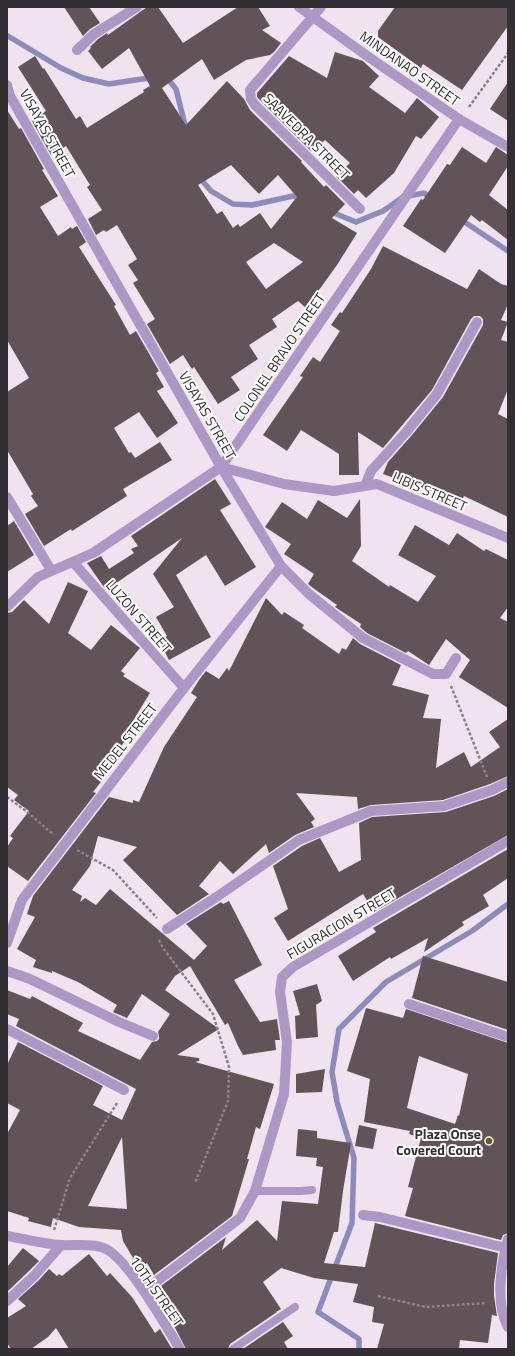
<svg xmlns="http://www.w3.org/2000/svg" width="515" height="1356" font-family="'Titillium Web',sans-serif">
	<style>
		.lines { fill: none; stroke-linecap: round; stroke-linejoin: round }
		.stream { stroke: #8b8cbb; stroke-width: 5.5 }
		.building { fill: #615358; fill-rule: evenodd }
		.path { stroke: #898088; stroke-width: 2.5; stroke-dasharray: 3 2; stroke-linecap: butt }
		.service { stroke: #ad98c5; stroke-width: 8 }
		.minor { stroke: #ad98c5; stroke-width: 10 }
		.poi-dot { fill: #675826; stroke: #fff; stroke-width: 1.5 }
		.labels { text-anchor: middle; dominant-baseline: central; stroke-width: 4; stroke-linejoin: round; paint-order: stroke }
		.street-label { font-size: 14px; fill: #342f33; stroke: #fff }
		.poi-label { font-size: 14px; font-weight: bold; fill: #342f33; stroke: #fff; text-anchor: end }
	</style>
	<rect width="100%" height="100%" fill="#f0e2ee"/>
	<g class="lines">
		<g class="stream">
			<polyline points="8,36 61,68 83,78 109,84 142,79 152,78"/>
			<polyline points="164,78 167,78 176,89 186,129"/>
			<polyline points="199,177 211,191 233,204 252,205 293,196 303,200"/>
			<polyline points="329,211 356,222 383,211 403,197 424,193 432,199"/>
			<polyline points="460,219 508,251"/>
			<polyline points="359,1349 359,1339 318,1312 352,1223 354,1158 337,1102 332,1072 339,1029 386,982 472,931 508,904"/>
		</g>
	</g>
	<g class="building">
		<polygon points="64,7 89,7 100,23 90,29 83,36"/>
		<path d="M147,7H158L183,43L238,7H258L270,26L262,30L281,43L274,52L270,55L246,60L214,80L202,59L162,88L186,125L227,81L244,99L250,110L302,161L301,162L324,187L326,185L345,204L332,218L357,233L337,265L306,308L298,301L272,319L277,327L249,345L258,359L231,377L240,390L218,404L194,367L192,369L183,355L170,364L147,324L155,319L133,283L138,280L128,265L137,259L117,225L106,232L104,230L96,235L88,219L102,210L87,187L90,185L66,146L51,155L32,121L46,111L18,67L35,56L43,69L44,68L76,119L80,116L87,128L144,92L143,90L150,86L129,48L102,69L88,51L91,48L90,47L98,39L107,33L108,35ZM231,165L259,194L278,175L297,197L271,229L260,213L240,227L238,224L233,228L222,211L217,214L198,185ZM274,243L303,262L266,289L246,262Z"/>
		<polygon points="395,7 508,7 508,26 462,90 423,64 421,68 378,37 378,31"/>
		<polygon points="335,52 363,61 379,76 369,87 405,113 417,98 439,117 421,139 416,136 394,173 366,198 358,190 354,194 336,176 350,163 325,140 312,152 257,97 257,93 289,56 327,78"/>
		<polygon points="508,82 508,121 490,109"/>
		<polygon points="7,110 19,129 21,128 44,169 42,170 58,196 40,207 58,236 71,227 72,229 77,226 86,242 79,247 116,305 114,306 130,335 136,331 159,371 156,373 164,387 157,391 178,423 157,438 139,412 114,428 129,453 131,452 135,458 160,442 172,460 123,489 127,496 72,531 71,529 44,546 25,514 38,506 31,496 33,494 7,450 7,392 29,378 7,340"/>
		<polygon points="462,147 486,163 496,147 508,155 508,166 489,195 508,210 508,240 482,220 480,222 471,215 445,253 403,226 421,199 423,200 447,164 450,165"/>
		<polygon points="383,246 467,289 479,269 501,284 508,286 508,304 501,320 508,322 501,340 508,342 508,389 498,414 508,419 508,517 464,496 461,503 442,497 443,495 383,474 388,462 412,435 443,397 483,325 483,319 480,316 474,316 471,319 432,390 383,448 358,432 359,475 339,475 339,454 301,430 287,451 263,435 303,377 300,376 313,357 320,362 340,331 331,325 340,312 342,313 371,269"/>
		<polygon points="215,479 231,504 220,510 256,567 225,586 206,555 176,575 211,637 169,660 159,640 167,636 156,617 174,607 153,574 182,538 106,590 87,563 101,556 109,569 134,553 131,549 138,546 131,536"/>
		<polygon points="360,499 361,546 352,561 389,587 390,585 418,602 436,576 398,555 415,525 449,545 457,533 484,551 486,549 508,560 508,607 500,618 508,622 508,708 459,677 470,660 446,639 429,665 408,651 406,653 367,633 360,627 361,624 335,607 337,605 313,588 308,584 314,574 284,554 291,544 265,527 282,502 307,519 318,500 347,518"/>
		<polygon points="14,521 34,555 7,572 7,526"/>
		<polygon points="68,582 88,591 68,633 91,650 111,625 140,648 121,671 125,674 123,676 150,693 131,724 136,727 118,750 123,754 93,792 96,793 28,881 7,866 7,847 13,838 10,836 29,811 14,800 18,795 7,787 7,613 12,612 24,600 49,624"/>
		<path d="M266,598L282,615L284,612L304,625L302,628L339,654L342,648L346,650L353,638L360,644L401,665L392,685L429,695L423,718L441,719L436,768L464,752L471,767L500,747L489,732L508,719V776L490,784L443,800L371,805L358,809L357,797L296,793L315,819L311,822L314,827L295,835L269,853L266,844L233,874L220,861L199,886L209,894L177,915L123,860L137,847L98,836L90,866L72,890L82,896L80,902L85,898L96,905L110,889L194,960L207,946L186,924L221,902L223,904L229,901L262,965L234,980L260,1022L277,1019L280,1040H275L276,1050L243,1055L238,1046L228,1023L225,1025L190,966L175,976L165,990L219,1029L177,1055L199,1058V1061L195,1062L274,1084L260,1129L256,1127L247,1159H249L232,1216L154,1275L147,1263L139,1268L123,1241L121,1230L79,1227L53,1218L51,1227L28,1221L29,1218L7,1211V1134L20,1110L7,1103V1065L18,1042L103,1086L93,1105L122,1120L136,1089L16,1026L19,1019L7,1014V990L30,999L32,996L83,1023L78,1031L140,1060L152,1042L157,1041L159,1039V1036L158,1032L170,1014L142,994L127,1018L113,1012L117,1005L78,982L52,971V973L33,967L36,960L17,949L35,917L27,914L33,896L109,797L133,803V800L139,802L164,747L197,697L191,693L199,680L206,671L219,679L227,668L229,671ZM122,1137L127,1209L88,1206Z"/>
		<polygon points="508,789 508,835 374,912 363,894 288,941 274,918 288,909 273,866 302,846 320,838 339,872 361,860 359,823 372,817 446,812 494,796"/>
		<polygon points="508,849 508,878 483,895 489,906 462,922 464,925 424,952 428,938 391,959 390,957 353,981 338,956 376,932 373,928"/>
		<polygon points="423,956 508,982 508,1030 412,998"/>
		<polygon points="317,984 322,1001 316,1005 318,1037 296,1039 295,1016 300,1015 293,991"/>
		<path d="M366,1008L403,1018L406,1009L508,1043V1233L503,1235L501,1240L405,1216L413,1188L408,1187L421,1138L409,1134L410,1131L364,1122L370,1079L347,1071ZM419,1056L468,1074L459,1116L458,1115L455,1124L407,1108Z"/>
		<polygon points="325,1069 322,1092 296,1093 296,1074"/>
		<polygon points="359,1125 377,1129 373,1149 355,1146"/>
		<polygon points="298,1129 317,1131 317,1138 351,1143 343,1191 338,1232 334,1232 324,1263 365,1267 375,1223 498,1253 494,1284 494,1296 497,1316 492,1315 488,1343 460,1340 459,1349 377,1349 384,1324 372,1322 374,1307 353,1302 358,1284 314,1278 281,1268 263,1282 281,1309 276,1312 277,1312 230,1344 228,1349 186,1349 172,1322 180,1317 161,1286 226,1237 222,1250 257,1220 277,1241 282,1201 318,1204 323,1167 316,1166 317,1158 296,1156"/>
		<polygon points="23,1248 39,1261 30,1270 8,1291 7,1290 7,1267"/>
		<polygon points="89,1254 107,1276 110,1273 132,1297 155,1333 160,1329 172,1349 69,1349 56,1328 48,1337 31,1349 11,1349 7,1343 7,1318 26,1306 18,1299 39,1280 49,1269 57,1276 59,1274 62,1276"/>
		<polygon points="283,1322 293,1336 284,1342 288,1349 243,1349"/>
	</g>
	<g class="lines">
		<g class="path">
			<polyline points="469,107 508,53"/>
			<polyline points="451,686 487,777"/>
			<polyline points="7,797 26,811 54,835"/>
			<polyline points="77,850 113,870 157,918"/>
			<polyline points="159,940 163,948 213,1014 229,1067 228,1101 195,1183"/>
			<polyline points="54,1230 70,1178 117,1103"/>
			<polyline points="378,1296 426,1307 486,1303"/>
		</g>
		<g class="service">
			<polyline points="255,1191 301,1191 312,1190"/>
			<polyline points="233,1349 295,1307"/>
		</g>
		<g class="minor">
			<polyline points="299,7 370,58 459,119 508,147"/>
			<polyline points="321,7 250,90 251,99 255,105 360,209"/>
			<polyline points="77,50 94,34 137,7"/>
			<polyline points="7,85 10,96 221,467 281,566 309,594 363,638 433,674 446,674 456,658"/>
			<polyline points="221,467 284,484 334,491 377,484 508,538"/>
			<polyline points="365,486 371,471 407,431 437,394 477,322"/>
			<polyline points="7,497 51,570"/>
			<polyline points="73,562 184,688"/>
			<polyline points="7,607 38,577 93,553 221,467 459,119"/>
			<polyline points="167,929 218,896 299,840 371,811 444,806 492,790 508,782"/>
			<polyline points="7,943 22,900 184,688 281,566"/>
			<polyline points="7,971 30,979 119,1022 153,1036"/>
			<polyline points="409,1004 508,1037"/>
			<polyline points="7,1029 124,1090"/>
			<polyline points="363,1215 380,1217 506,1248"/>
			<path d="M7,1236C25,1239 43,1244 61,1245C73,1246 93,1243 104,1248C128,1258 165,1325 180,1349"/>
			<path d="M508,1239C501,1265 495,1303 508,1327"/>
			<polyline points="144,1291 240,1218 255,1191 284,1094 287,1042 280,992 282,977 293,967 508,841"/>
			<polyline points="7,1301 35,1275 61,1245"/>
		</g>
	</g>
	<circle class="poi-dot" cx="489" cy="1141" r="4"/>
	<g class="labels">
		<g class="street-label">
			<text transform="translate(410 68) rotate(35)">MINDANAO STREET</text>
			<text transform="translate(48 133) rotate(61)">VISAYAS STREET</text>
			<text transform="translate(307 136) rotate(45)">SAAVEDRA STREET</text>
			<text transform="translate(279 357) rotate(-56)">COLONEL BRAVO STREET</text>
			<text transform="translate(208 415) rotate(60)">VISAYAS STREET</text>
			<text transform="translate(430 491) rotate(23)">LIBIS STREET</text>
			<text transform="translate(139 616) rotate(49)">LUZON STREET</text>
			<text transform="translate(125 741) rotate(-52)">MEDEL STREET</text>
			<text transform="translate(341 923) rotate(-31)">FIGURACION STREET</text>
			<text transform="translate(157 1291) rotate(55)">10TH STREET</text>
		</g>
		<g class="poi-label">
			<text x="481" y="1133">Plaza Onse<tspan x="481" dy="16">Covered Court</tspan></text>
		</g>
	</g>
	<rect width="515" height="1356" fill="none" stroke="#342f33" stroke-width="16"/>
</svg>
